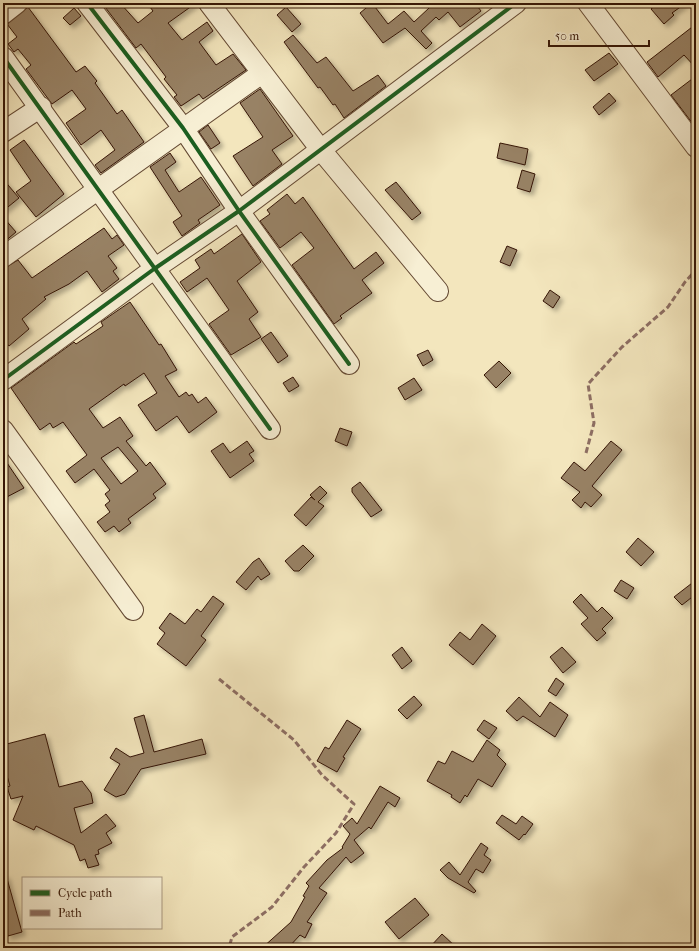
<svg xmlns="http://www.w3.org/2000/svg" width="699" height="951" font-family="'IM FELL French Canon',serif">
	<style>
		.building { fill: #988265; stroke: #351505; fill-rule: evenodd; filter: url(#shadow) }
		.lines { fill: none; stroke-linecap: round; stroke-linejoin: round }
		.minor-casing { stroke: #644933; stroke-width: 22 }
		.minor { stroke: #f7efd4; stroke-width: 20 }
		.quiet { stroke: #8d6e63; stroke-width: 3; stroke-dasharray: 6 3; stroke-linecap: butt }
		.cycleway-casing { stroke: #f7efd4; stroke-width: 6 }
		.cycleway { stroke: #1b5e20; stroke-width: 4 }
	</style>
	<defs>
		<filter id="shadow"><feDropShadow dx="3.5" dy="3.5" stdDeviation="2" flood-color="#0004"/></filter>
	</defs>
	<rect width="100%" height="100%" fill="#f3e6bd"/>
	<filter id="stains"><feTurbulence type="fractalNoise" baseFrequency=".005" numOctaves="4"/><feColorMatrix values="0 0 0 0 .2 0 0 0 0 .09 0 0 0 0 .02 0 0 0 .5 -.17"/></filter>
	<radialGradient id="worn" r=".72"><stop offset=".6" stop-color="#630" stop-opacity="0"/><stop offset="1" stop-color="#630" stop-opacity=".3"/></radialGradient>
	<g class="building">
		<polygon points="102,3 120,3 138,23 153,11 147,3 196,3 168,23 182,40 207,22 213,31 199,42 216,65 233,54 246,70 203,99 199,94 181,106 174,97 177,95 164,79 166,77 141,44 136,48"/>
		<polygon points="372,3 388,24 404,11 414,22 429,8 425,3 475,3 481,11 460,27 448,12 439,20 436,17 421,31 432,43 426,49 405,28 383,43 360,13"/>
		<polygon points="658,3 686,3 672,13 674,15 664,24 651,9"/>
		<polygon points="28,7 76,72 85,66 97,81 95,83 117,114 122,110 144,142 101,173 95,165 115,150 101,130 81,145 66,123 86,109 72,90 52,104 26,69 31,65 18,49 14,52 8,44 17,37 7,24"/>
		<polygon points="286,7 301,24 292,32 277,15"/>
		<polygon points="74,8 81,16 70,25 63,18"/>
		<polygon points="696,24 696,68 684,55 658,77 647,62"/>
		<polygon points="293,35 317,63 326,57 353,91 378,75 386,86 344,118 335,104 333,105 320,87 318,88 284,42"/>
		<polygon points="609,53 618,64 594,81 585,70"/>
		<polygon points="696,76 696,122 693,124 671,95"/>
		<polygon points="260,89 293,136 272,150 282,164 253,186 233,156 263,137 240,103"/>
		<polygon points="609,93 616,101 599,115 593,107"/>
		<polygon points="208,125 220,143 211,149 199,132"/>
		<polygon points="24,140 64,194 36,217 16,192 31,181 10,150"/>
		<polygon points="500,143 528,149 525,165 497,158"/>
		<polygon points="170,153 176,162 165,170 179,192 201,177 220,205 198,220 200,223 182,236 173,222 182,216 150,167"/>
		<polygon points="522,170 535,174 530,192 517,188"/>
		<polygon points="3,179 19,198 3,211"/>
		<polygon points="396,182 421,213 412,220 385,190"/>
		<polygon points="287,194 295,204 303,197 354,269 376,252 384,263 362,280 372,293 340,316 342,318 334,324 292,265 314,248 301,232 280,248 260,221 270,214 267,210"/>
		<polygon points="3,217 16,232 3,243"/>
		<polygon points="104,228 112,239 117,235 124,245 108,256 117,268 113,271 119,279 102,292 87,271 69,284 44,297 46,299 22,319 29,329 9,346 3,339 3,269 18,260 32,278"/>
		<polygon points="242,234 261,262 237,281 258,312 249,319 261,337 231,355 209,324 229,310 207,278 187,292 180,282 200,268 195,260 211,249 214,254"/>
		<polygon points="507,246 517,250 510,266 500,262"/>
		<polygon points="550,290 560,297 553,308 543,301"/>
		<path d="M130,302L159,345L161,344L177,370L165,376L179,397L186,392L189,396L192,394L198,403L206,397L217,412L189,433L177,416L156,431L138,405L157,393L144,373L125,386L124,384L89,409L103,428L120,417L133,436L126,441L146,466L150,462L166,484L153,494L156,498L128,519L131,523L119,532L114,526L105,532L97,522L110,512L105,505L110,501L105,494L110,490L94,469L75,483L66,471L87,455L63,422L53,428L50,423L40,430L11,388L74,342L76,344L103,326L101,322ZM118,447L138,471L121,484L101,458Z"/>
		<polygon points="271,332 288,356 278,363 261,339"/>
		<polygon points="428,350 433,360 423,366 417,355"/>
		<polygon points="499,361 511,373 496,388 484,375"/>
		<polygon points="293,377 299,386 289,392 283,383"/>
		<polygon points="414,378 422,390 405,400 398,388"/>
		<polygon points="340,428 352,432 347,446 335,441"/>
		<polygon points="247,441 254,451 249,454 254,461 230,478 211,451 223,443 230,453"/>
		<polygon points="611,441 622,450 592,486 602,495 591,507 585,502 581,508 572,500 580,492 561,478 574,462 585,471"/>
		<polygon points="3,457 24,488 3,499"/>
		<polygon points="360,482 382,510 371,517 352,492 352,488"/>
		<polygon points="320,486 327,493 318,502 324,506 306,526 294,515 311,497 315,500 310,495"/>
		<polygon points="638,538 654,552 641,566 626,552"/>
		<polygon points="303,545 314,556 299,571 294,571 285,561"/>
		<polygon points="259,558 270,574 261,580 258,576 246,590 236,582 253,562"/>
		<polygon points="621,580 634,588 627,599 614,591"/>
		<polygon points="696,580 696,594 682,605 674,597"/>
		<polygon points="581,594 597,612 602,607 613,618 602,629 606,633 597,641 581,624 588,618 573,602"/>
		<polygon points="213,596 224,604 201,636 206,640 186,666 157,644 165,633 159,628 170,613 185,624 197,609 201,612"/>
		<polygon points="482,624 496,636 473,665 449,645 460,632 470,640"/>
		<polygon points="402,647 412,661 402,669 392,655"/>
		<polygon points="562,647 576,662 563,673 550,657"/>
		<polygon points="556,678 564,684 556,696 548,691"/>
		<polygon points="414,696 422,705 407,719 398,710"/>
		<polygon points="519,697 540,717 550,702 568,715 555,737 523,716 517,721 506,711"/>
		<polygon points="144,715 154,752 202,739 206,754 141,769 125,794 116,797 104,790 120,764 110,758 116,748 130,757 144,753 134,718"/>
		<polygon points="347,720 361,729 343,757 345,758 337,772 317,761 325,747 329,749"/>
		<polygon points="484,720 497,728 489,739 477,730"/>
		<polygon points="45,734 59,787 82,781 91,793 93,803 74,808 81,833 106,814 116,826 106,833 112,843 98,850 99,854 95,855 99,865 88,868 85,859 80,861 74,845 36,826 34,830 13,820 23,796 11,799 7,787 10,786 3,762 3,745"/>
		<polygon points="487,740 500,750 497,755 506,764 492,787 478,779 467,797 465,795 460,803 451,797 452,795 427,781 438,761 445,764 452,751 473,762"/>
		<polygon points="380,786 400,798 395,807 388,802 371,829 369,827 354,840 364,853 351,863 346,857 319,888 327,893 307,922 312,924 305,938 300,935 288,948 262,948 291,922 305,897 303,896 309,886 306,883 327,860 343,848 342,847 350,834 343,826 352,818 357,824"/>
		<polygon points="502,815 516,824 522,816 533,824 525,835 524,834 519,840 496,823"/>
		<polygon points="481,843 488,848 484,855 491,860 483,873 476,869 468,882 476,891 474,893 448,878 440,870 449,862 460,875"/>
		<polygon points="6,875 22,932 8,936 3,919 3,876"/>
		<polygon points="415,898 429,915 399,939 385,922"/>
		<polygon points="442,934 457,948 429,948"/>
	</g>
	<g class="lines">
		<defs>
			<g id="minor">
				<polyline points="87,3 183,128 239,211 349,364"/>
				<polyline points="209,3 321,150 438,291"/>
				<polyline points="588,3 696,147"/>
				<polyline points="3,14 17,3"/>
				<polyline points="3,57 270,429"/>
				<polyline points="3,132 41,107"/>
				<polyline points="3,257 262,73"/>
				<polyline points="3,380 154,269 239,211 516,3"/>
				<polyline points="3,430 133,610"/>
			</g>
		</defs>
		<use href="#minor" class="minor-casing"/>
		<use href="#minor" class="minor"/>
		<g class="quiet">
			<polyline points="586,453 594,423 588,384 622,347 668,307 685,282 696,270"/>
			<polyline points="219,679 294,740 322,775 354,804 336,833 304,867 272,907 232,937 229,948"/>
		</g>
		<defs>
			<g id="cycleway">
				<polyline points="87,3 183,128 239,211 349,364"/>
				<polyline points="3,57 270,429"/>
				<polyline points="3,380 154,269 239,211 516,3"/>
			</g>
		</defs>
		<use href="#cycleway" class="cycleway-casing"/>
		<use href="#cycleway" class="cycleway"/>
	</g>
	<rect width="699" height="951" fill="none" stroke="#f3e6bd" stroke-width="16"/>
	<rect x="4" y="4" width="691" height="943" fill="none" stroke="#351505" stroke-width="2"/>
	<rect x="8" y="8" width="683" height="935" fill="none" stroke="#351505"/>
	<rect x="22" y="877" width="140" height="52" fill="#f7efd4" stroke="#a99881"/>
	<rect x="30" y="890" width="20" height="6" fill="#1b5e20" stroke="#a99881"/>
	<text x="58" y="897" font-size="12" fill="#351505">Cycle path</text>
	<rect x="30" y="910" width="20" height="6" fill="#8d6e63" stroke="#a99881"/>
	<text x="58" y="917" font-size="12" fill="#351505">Path</text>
	<path d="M549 40v6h100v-6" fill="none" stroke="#351505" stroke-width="2"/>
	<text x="555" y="40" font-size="12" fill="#351505" stroke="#f7efd4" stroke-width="3" paint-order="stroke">50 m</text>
	<rect width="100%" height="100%" filter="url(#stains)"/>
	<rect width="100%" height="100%" fill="url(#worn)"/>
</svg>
